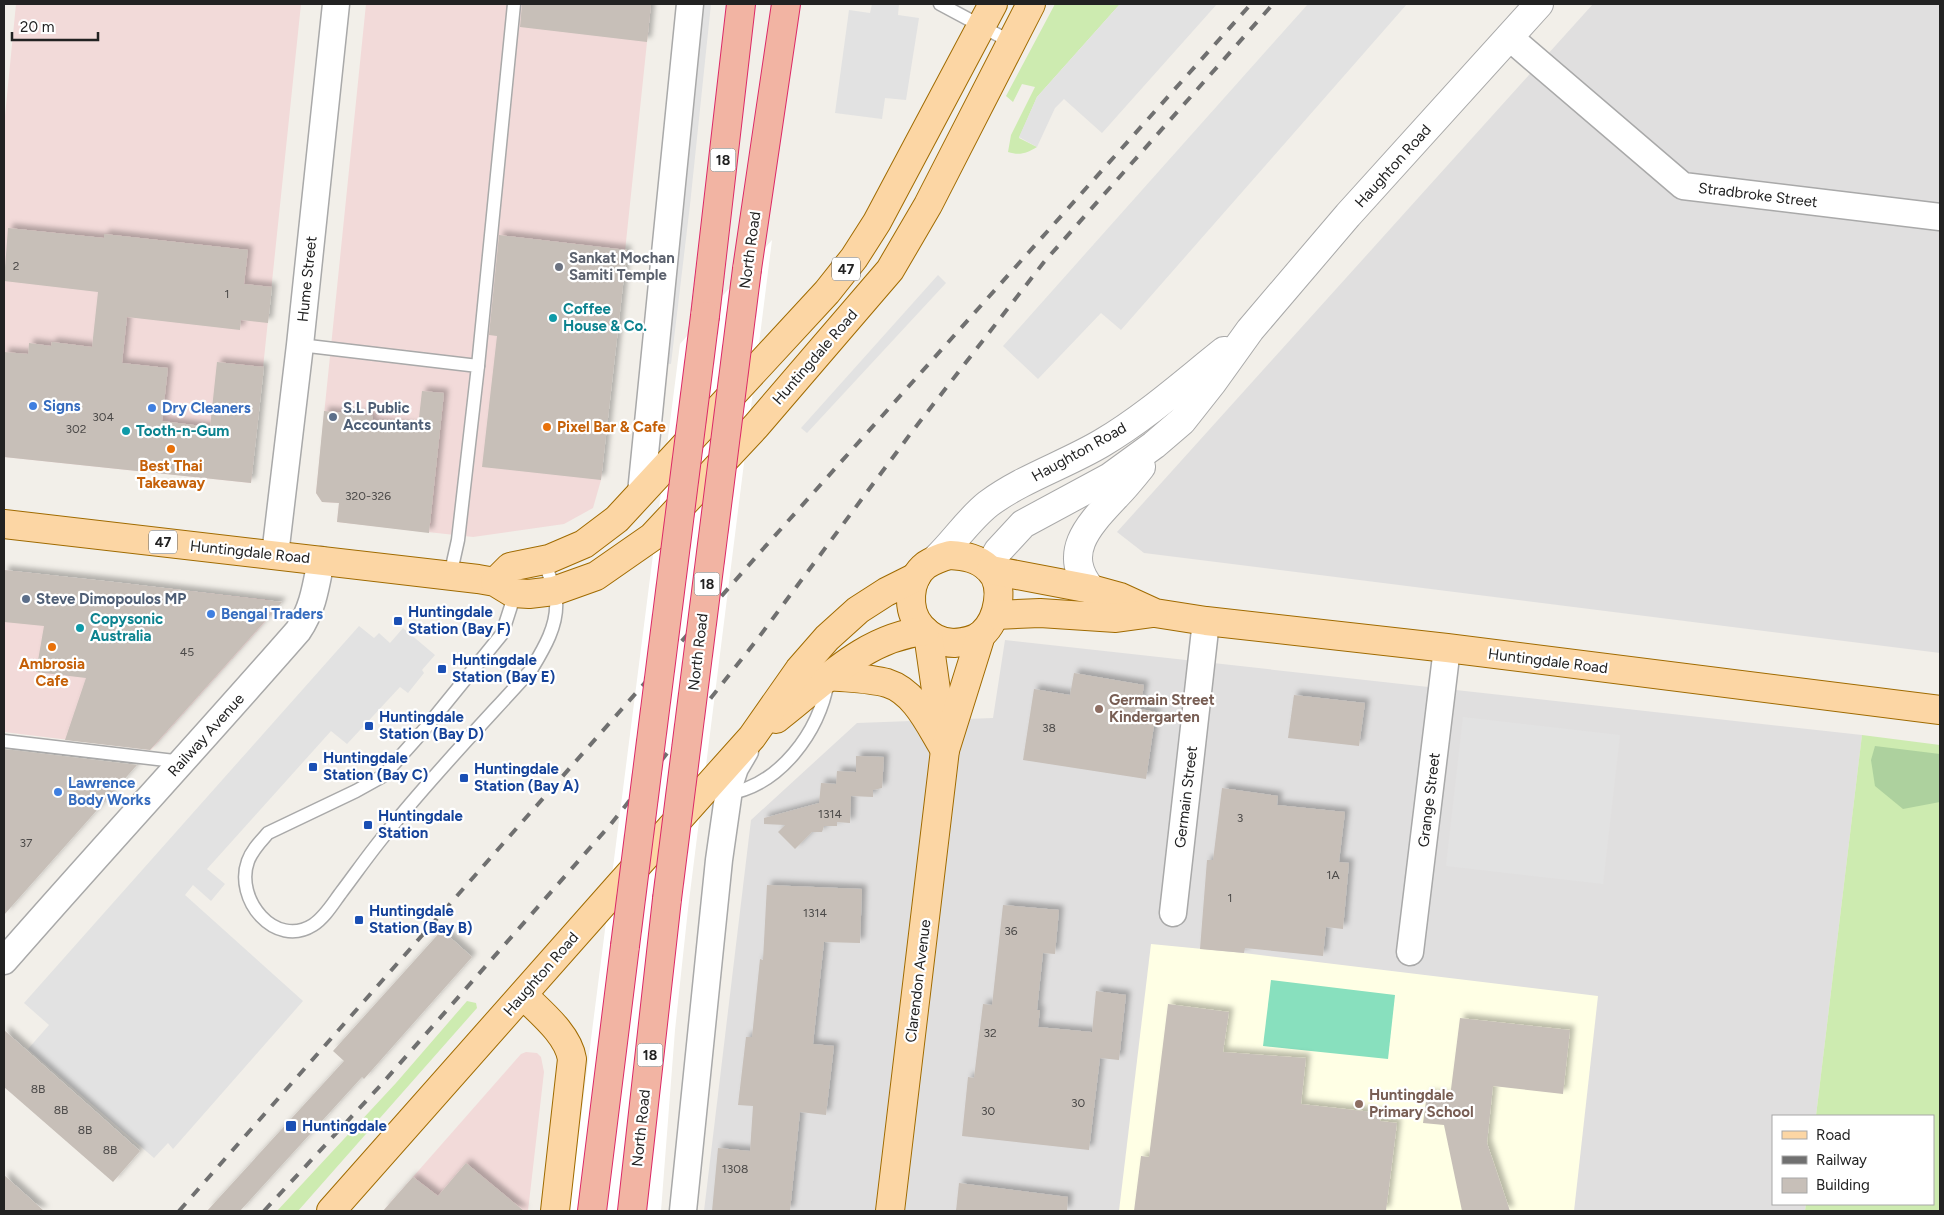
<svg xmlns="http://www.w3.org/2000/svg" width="1944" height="1215" font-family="Figtree,sans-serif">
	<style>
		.residential { fill: #e0dfdf }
		.commercial { fill: #f2dad9 }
		.education { fill: #ffffe5 }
		.grass { fill: #cdebb0 }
		.forest { fill: #add19e }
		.pitch { fill: #88e0be }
		.parking { fill: #e2e2e2 }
		.pier { fill: #fff }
		.building { fill: #c7bfb8; filter: url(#shadow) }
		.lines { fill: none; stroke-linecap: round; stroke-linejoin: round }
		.service-casing { stroke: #a9a9a9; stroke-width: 15 }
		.minor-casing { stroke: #a9a9a9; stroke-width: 29 }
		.tertiary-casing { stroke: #a9a9a9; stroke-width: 30 }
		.primary-casing { stroke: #a06b00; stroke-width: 30 }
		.trunk-casing { stroke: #dc2a67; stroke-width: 30 }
		.service { stroke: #fff; stroke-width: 12 }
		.minor { stroke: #fff; stroke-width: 26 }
		.tertiary { stroke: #fff; stroke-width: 28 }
		.primary { stroke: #fcd6a4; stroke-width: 28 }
		.trunk { stroke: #f2b4a3; stroke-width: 28 }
		.rail { stroke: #707070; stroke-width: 4; stroke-dasharray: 10 10; stroke-linecap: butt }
		.trunk-bridge-casing { stroke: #dc2a67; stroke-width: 30; stroke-linecap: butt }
		.trunk-bridge { stroke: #f2b4a3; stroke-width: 28 }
		.worship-dot { fill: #6b7280; stroke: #fff; stroke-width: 2 }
		.culture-dot { fill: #0f9aa8; stroke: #fff; stroke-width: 2 }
		.shop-dot { fill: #3f7fe0; stroke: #fff; stroke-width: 2 }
		.service-dot { fill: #5c6f8a; stroke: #fff; stroke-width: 2 }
		.food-dot { fill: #e8710a; stroke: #fff; stroke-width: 2 }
		.transit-dot { fill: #1a4fb4; stroke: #fff; stroke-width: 2 }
		.education-dot { fill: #8d6e63; stroke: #fff; stroke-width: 2 }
		.labels { text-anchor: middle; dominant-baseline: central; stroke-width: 4.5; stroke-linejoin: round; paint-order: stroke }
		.number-label { font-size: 12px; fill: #4b4948 }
		.shield { fill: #fff; stroke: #646464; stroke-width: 1 }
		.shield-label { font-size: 14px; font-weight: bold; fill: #222 }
		.street-label { font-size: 15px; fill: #222; stroke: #fff }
		.worship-label { font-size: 15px; font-weight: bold; fill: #5b616d; stroke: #fff; text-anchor: start }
		.culture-label { font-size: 15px; font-weight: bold; fill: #0d838f; stroke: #fff; text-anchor: start }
		.shop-label { font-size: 15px; font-weight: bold; fill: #366cbe; stroke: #fff; text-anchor: start }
		.service-label { font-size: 15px; font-weight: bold; fill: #4e5e75; stroke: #fff; text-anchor: start }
		.food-label { font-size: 15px; font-weight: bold; fill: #c56008; stroke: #fff }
		.transit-label { font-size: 15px; font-weight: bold; fill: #164399; stroke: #fff; text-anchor: start }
		.education-label { font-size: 15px; font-weight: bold; fill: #785e54; stroke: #fff; text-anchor: start }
	</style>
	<defs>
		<filter id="shadow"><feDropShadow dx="4.5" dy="-4.5" stdDeviation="2.5" flood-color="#0004"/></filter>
	</defs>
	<rect width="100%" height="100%" fill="#f2efe9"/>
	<g class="residential">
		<polygon points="1593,4 1940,4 1940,653 1144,553 1117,532"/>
		<polygon points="1005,640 1862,735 1816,1116 1773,1116 1773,1204 1806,1204 1805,1211 704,1211 751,820 857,723 993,718"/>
	</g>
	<g class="commercial">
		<polygon points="16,4 301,4 251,483 4,457 4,126"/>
		<polygon points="366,4 651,4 601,480 593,508 564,524 473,537 337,522 339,503 322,502 316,493"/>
		<polygon points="4,570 270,600 274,612 151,750 4,732"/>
		<polygon points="526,1052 537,1053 541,1057 544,1072 528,1211 383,1211 521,1054"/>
	</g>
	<polygon class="education" points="1151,944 1244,953 1598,996 1574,1211 1119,1211"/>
	<g class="grass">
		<path d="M1055,4H1120L1037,97L1019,138L1037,147C1027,153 1020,156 1008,152L1011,135L1035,87L1022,84L1013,102L1006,96Z"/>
		<polygon points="1862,735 1940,745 1940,1211 1805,1211 1806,1204 1933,1204 1933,1116 1816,1116"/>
		<polygon points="467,1001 476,1003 477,1008 298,1211 277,1211 396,1083"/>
	</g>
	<polygon class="forest" points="1875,746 1940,754 1940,802 1903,809 1875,786 1871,760"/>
	<polygon class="pitch" points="1271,980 1395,995 1388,1059 1263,1046"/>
	<g class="parking">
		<polygon points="702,4 711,4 690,205 671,364 662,363"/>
		<polygon points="872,4 899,4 898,15 919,18 906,100 885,98 882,119 835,113 849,10 870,13"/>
		<polygon points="1120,4 1217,4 1102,133 1064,99 1055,108 1037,147 1019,137 1037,97"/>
		<polygon points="1308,4 1407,4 1121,330 1101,313 1038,379 1003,346"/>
		<polygon points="938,275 946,283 807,433 801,428"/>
		<polygon points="359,626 374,638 379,633 390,643 403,628 435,655 422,670 424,673 408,693 400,687 347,744 331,731 207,869 225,884 211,901 193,885 185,895 303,1001 173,1149 168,1143 154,1158 28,1049 49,1025 24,1003"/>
		<polygon points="1463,717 1620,735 1603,884 1446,866"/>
	</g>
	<polygon class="pier" points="772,240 688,909 675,1030 661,1211 569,1211 680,344"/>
	<g class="building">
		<polygon points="522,4 651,4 647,42 520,27"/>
		<polygon points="8,228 104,238 104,234 248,250 244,284 272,287 268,323 241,320 240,330 127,317 122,363 168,368 162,421 210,427 217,362 264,367 251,483 4,457 4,352 28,354 29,343 51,346 52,342 92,347 98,292 4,281"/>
		<polygon points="499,235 627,250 601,480 482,467 497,336 489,335"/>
		<polygon points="422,391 444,393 429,533 337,522 339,503 322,502 316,493 324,411 373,416 372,422 418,427"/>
		<polygon points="4,570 114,582 282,602 150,750 65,740 86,678 36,672 44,626 4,622"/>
		<polygon points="1074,673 1144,685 1140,709 1156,712 1146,779 1023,760 1034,689 1070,695"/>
		<polygon points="1294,695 1365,703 1359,746 1288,738"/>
		<polygon points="4,749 137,765 4,915"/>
		<polygon points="856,756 884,757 882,788 873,790 873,797 851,796 850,823 837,822 837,826 824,826 822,832 812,832 795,849 778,832 785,825 764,824 764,818 819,803 821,783 836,784 837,771 856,772"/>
		<polygon points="1222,788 1278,796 1277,805 1345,812 1339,862 1349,863 1343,929 1326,927 1323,956 1245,948 1244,953 1200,949 1207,860 1213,860"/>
		<polygon points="767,885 862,889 860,943 824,942 813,1044 834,1046 826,1115 800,1112 790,1211 712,1211 718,1148 750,1151 753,1106 738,1105 746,1037 752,1037 760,959 763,960"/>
		<polygon points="1003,905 1059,910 1055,954 1043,953 1037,1010 1040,1010 1038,1027 1092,1032 1096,991 1126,995 1119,1060 1100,1058 1089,1150 962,1136 968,1077 974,1078 983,1004 992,1005"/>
		<polygon points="442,930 472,957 364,1079 362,1077 240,1211 207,1211 344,1061 333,1051"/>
		<polygon points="1168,1004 1229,1012 1223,1052 1306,1058 1301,1104 1381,1113 1380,1121 1397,1123 1386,1211 1134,1211 1141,1156 1149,1157"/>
		<polygon points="1460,1018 1570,1030 1563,1094 1493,1086 1487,1143 1510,1211 1462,1211 1444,1125 1423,1123 1427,1094 1450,1097"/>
		<polygon points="4,1030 140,1151 113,1182 4,1087"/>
		<polygon points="466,1163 524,1211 383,1211 413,1177 438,1196"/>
		<polygon points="4,1175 44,1211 4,1211"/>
		<polygon points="959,1183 1068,1197 1067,1211 956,1211"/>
	</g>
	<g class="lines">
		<defs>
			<g id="service">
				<polyline points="940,4 1011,42"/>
				<polyline points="300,345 478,366 458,540 450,576"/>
				<polyline points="478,366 514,4"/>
				<path d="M512,590L511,606L502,634L424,730L383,776L356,791L268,833C260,842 252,850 248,861C234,899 275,949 313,925C324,918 332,905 340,894C356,873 371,851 388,831C433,775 483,723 531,670C543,650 558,626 556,601C555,588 548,573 544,560"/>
				<polyline points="4,741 183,762"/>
				<path d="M726,794C780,786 819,732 828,681"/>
			</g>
			<g id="minor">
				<polyline points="1509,37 1683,186 1940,217"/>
				<polyline points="641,493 690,4"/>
				<polyline points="275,555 300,345 336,4"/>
				<polyline points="1173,913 1206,621"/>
				<polyline points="1410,952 1447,648"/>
				<path d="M4,961C101,850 201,742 298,631C313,609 316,586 321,560"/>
				<polyline points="683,1211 719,860 730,783 735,768 745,751"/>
			</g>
			<g id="tertiary">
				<path d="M936,559C954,542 968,520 988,504C1023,478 1065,465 1102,443C1146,417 1185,382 1224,351"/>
				<polyline points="988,568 998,551 1023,524 1110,477 1154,445 1182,421 1212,383 1250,330 1348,215 1539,4"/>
				<path d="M1091,589C1060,552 1091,523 1116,496C1125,487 1133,477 1141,467"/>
			</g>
			<g id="primary">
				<polyline points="4,524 478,579 495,582 513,593 529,594 554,591 596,576 652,537 756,426 890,270 928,205 1031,4"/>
				<path d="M950,555C965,556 978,558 989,569C1006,585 998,620 982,634C974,641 964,642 954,643C941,643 929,636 921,627C906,610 908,579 926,565C934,560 942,557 950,555Z"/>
				<polyline points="991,570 1091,589 1120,597 1155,613 1206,621 1447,648 1940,710"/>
				<polyline points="495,582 510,567 549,559 584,544 617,519 827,292 854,258 877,222 993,4"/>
				<polyline points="996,615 1040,613 1116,618 1153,613"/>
				<polyline points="928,634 943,739"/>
				<path d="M829,676C848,678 869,678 887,683C916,692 930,726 945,750"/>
				<path d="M776,719C822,684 864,637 925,631"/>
				<path d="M523,995C540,1012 568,1034 572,1059L555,1211"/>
				<polyline points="331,1211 617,888 752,737 799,670 827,638 858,610 886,592 916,577"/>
				<polyline points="890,1211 945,750 981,635"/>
			</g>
			<g id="trunk">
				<polyline points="747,269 786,4"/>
				<polyline points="705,316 741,4"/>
				<polyline points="592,1211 625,946"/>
				<polyline points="632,1211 667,899"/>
			</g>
		</defs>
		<use href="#service" class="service-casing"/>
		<use href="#minor" class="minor-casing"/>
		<use href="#tertiary" class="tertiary-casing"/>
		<use href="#primary" class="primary-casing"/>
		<use href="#trunk" class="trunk-casing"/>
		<use href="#service" class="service"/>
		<use href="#minor" class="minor"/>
		<use href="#tertiary" class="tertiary"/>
		<use href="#primary" class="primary"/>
		<use href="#trunk" class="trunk"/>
		<g class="rail">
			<polyline points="179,1211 763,549 1251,4"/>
			<polyline points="264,1211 380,1086 611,824 756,641 911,433 1044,262 1273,4"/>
		</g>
		<defs>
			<g id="trunk-bridge">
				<polyline points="667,899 747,269"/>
				<polyline points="625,946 705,316"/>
			</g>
		</defs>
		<use href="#trunk-bridge" class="trunk-bridge-casing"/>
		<use href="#trunk-bridge" class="trunk-bridge"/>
	</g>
	<circle class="worship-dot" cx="559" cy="267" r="5"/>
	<g class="culture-dot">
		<circle cx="553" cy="318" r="5"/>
		<circle cx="126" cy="431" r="5"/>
		<circle cx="80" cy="628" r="5"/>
	</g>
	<g class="shop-dot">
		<circle cx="33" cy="406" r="5"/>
		<circle cx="152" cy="408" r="5"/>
		<circle cx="211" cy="614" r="5"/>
		<circle cx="58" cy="792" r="5"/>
	</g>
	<g class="service-dot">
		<circle cx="333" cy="417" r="5"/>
		<circle cx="26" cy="599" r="5"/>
	</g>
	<g class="food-dot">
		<circle cx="547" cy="427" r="5"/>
		<circle cx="171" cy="449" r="5"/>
		<circle cx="52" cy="647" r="5"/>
	</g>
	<g class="transit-dot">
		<rect x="393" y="616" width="10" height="10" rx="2.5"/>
		<rect x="437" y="664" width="10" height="10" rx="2.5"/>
		<rect x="364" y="721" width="10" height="10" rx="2.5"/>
		<rect x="308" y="762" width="10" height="10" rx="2.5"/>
		<rect x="459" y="773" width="10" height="10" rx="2.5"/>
		<rect x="363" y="820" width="10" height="10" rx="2.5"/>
		<rect x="354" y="915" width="10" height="10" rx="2.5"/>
		<rect x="285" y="1120" width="12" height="12" rx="2.5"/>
	</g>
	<g class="education-dot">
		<circle cx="1099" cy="709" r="5"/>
		<circle cx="1359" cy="1104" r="5"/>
	</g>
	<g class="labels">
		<g class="number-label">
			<text x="16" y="266">2</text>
			<text x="227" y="294">1</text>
			<text x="103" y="417">304</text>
			<text x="76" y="429">302</text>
			<text x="368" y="496">320-326</text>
			<text x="187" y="652">45</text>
			<text x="1049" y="728">38</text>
			<text x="830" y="814">1314</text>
			<text x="1240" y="818">3</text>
			<text x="26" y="843">37</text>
			<text x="1333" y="875">1A</text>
			<text x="1230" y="898">1</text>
			<text x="815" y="913">1314</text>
			<text x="1011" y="931">36</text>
			<text x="990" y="1033">32</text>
			<text x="38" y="1089">8B</text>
			<text x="1078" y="1103">30</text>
			<text x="61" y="1110">8B</text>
			<text x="988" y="1111">30</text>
			<text x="85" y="1130">8B</text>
			<text x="110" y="1150">8B</text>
			<text x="735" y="1169">1308</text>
		</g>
		<g class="shield">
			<rect x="710.5" y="148.5" width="25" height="23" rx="4"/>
			<rect x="832" y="257.5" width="28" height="23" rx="4"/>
			<rect x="149" y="530.5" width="28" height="23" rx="4"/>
			<rect x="694.5" y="572.5" width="25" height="23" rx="4"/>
			<rect x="637.5" y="1043.5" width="25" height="23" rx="4"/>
		</g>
		<g class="shield-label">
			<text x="723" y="160">18</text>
			<text x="846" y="269">47</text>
			<text x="163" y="542">47</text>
			<text x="707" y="584">18</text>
			<text x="650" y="1055">18</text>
		</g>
		<g class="street-label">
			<text transform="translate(1393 166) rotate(-48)">Haughton Road</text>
			<text transform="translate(1758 195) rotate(7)">Stradbroke Street</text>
			<text transform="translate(750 250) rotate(-82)">North Road</text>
			<text transform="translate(307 279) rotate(-84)">Hume Street</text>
			<text transform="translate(815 357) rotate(-49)">Huntingdale Road</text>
			<text transform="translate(1079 452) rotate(-29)">Haughton Road</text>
			<text transform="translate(250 552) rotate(6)">Huntingdale Road</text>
			<text transform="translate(698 652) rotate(-83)">North Road</text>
			<text transform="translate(1548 661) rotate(7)">Huntingdale Road</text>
			<text transform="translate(206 735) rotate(-48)">Railway Avenue</text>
			<text transform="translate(1186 797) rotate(-83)">Germain Street</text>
			<text transform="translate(1429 800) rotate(-83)">Grange Street</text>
			<text transform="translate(541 974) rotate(-49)">Haughton Road</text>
			<text transform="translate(918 981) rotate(-83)">Clarendon Avenue</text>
			<text transform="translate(641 1128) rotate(-84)">North Road</text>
		</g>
		<g class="worship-label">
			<text x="569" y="258">Sankat Mochan<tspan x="569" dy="17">Samiti Temple</tspan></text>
		</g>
		<g class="culture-label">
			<text x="563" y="309">Coffee<tspan x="563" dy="17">House &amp; Co.</tspan></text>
			<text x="136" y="431">Tooth-n-Gum</text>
			<text x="90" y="619">Copysonic<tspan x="90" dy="17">Australia</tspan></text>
		</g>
		<g class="shop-label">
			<text x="43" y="406">Signs</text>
			<text x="162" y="408">Dry Cleaners</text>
			<text x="221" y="614">Bengal Traders</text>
			<text x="68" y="783">Lawrence<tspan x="68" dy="17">Body Works</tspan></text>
		</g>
		<g class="service-label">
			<text x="343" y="408">S.L Public<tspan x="343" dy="17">Accountants</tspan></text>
			<text x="36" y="599">Steve Dimopoulos MP</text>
		</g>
		<g class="food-label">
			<text x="557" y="427" text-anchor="start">Pixel Bar &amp; Cafe</text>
			<text x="171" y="466">Best Thai<tspan x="171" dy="17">Takeaway</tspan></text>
			<text x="52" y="664">Ambrosia<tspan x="52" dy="17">Cafe</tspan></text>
		</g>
		<g class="transit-label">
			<text x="408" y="612">Huntingdale<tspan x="408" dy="17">Station (Bay F)</tspan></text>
			<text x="452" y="660">Huntingdale<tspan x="452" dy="17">Station (Bay E)</tspan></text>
			<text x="379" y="717">Huntingdale<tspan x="379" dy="17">Station (Bay D)</tspan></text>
			<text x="323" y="758">Huntingdale<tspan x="323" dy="17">Station (Bay C)</tspan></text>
			<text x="474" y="769">Huntingdale<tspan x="474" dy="17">Station (Bay A)</tspan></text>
			<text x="378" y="816">Huntingdale<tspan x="378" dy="17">Station</tspan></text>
			<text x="369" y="911">Huntingdale<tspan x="369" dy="17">Station (Bay B)</tspan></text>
			<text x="302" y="1126">Huntingdale</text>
		</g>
		<g class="education-label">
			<text x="1109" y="700">Germain Street<tspan x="1109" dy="17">Kindergarten</tspan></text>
			<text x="1369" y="1095">Huntingdale<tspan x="1369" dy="17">Primary School</tspan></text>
		</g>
	</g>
	<rect width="1944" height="1215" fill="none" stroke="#222222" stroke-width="10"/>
	<rect x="1772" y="1115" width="162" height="90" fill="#ffffff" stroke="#a7a7a7"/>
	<rect x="1782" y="1131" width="25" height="8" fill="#fcd6a4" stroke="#a7a7a7"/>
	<text x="1816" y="1140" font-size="15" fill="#222222">Road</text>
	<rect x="1782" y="1156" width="25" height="8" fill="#707070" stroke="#a7a7a7"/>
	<text x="1816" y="1165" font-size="15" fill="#222222">Railway</text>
	<rect x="1782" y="1178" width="25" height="15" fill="#c7bfb8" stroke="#a7a7a7"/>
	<text x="1816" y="1190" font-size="15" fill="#222222">Building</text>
	<path d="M12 32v8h86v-8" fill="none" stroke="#222222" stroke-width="2.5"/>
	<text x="20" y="32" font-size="15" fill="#222222" stroke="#ffffff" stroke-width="4" paint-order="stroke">20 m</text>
</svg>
